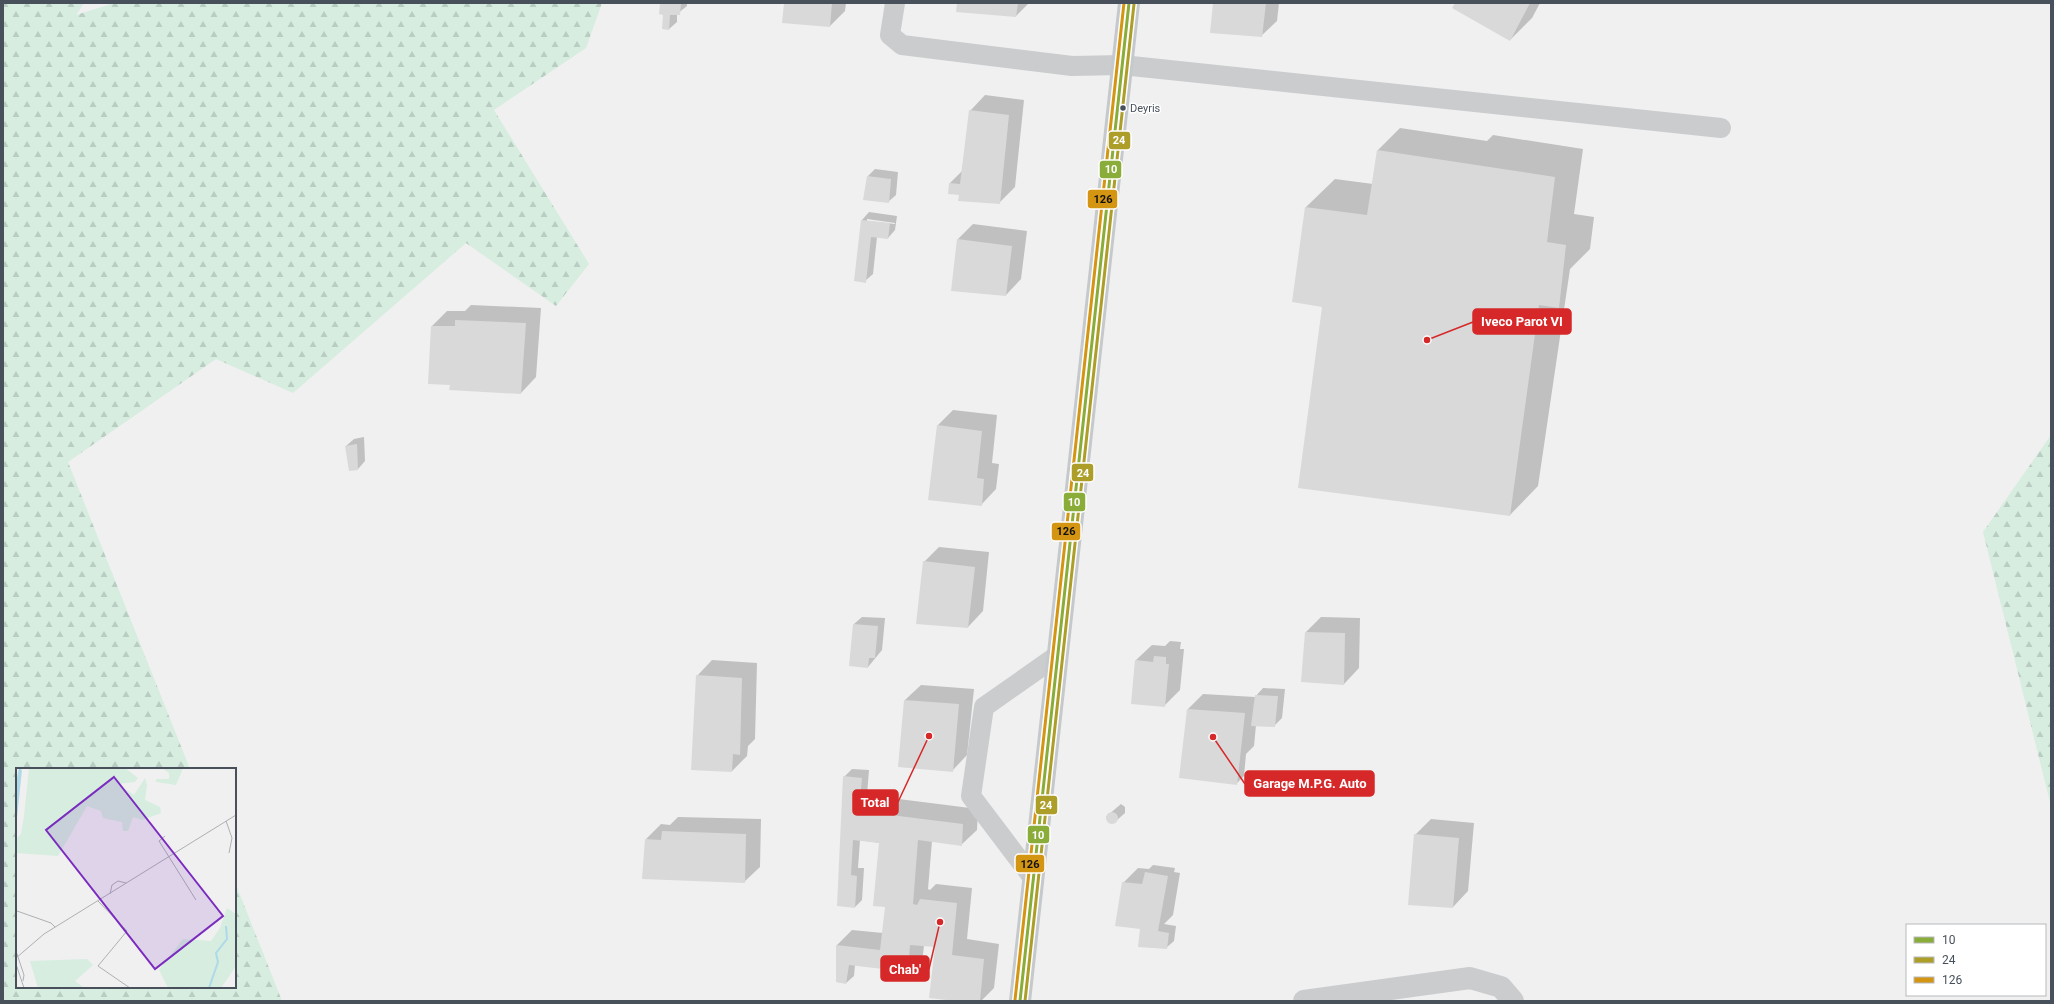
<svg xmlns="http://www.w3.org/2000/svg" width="2054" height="1004" font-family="Roboto,sans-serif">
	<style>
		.forest { fill: url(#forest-firs) }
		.shadow { fill: #0003; fill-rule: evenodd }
		.building { fill: #d9d9da }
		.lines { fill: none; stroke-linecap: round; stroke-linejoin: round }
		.service { stroke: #caccce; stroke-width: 20 }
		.minor { stroke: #caccce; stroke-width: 22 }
		.primary { stroke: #c6c9cc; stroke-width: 22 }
		.bus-1-casing { stroke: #fff; stroke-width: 6 }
		.bus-2-casing { stroke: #fff; stroke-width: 6 }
		.bus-3-casing { stroke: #fff; stroke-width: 6 }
		.bus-1 { stroke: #8aac39; stroke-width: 3 }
		.bus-2 { stroke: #ad9e29; stroke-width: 3 }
		.bus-3 { stroke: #d49512; stroke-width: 3 }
		.bus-dot { fill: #48515b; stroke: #fff; stroke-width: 1.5 }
		.labels { text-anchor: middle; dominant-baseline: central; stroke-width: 3; stroke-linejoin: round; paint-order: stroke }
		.bus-label { font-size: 11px; fill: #48515b; stroke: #fff; text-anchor: start }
		.inset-river { fill: none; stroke: #aedae8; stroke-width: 2 }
		.inset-road { fill: none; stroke: #adb0b4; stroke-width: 1 }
		.view { fill: #7b2cbf; fill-opacity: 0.15; stroke: #7b2cbf; stroke-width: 2 }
		.inset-edge { fill: none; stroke: #48515b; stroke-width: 2 }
		.leader { fill: none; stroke: #d62828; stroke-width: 1.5 }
		.callout-dot { fill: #d62828; stroke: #fff; stroke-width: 1.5 }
		.callout { fill: #d62828; stroke: #d62828; stroke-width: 1.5 }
		.callout-label { font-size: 13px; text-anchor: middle; font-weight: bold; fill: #fff }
		.line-badge { stroke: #fff; stroke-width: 1.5 }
		.badge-label { font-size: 11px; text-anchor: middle; font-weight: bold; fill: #fff }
		.pale-badge-label { font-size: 11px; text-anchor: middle; font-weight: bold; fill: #111 }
	</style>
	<defs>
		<pattern id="forest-firs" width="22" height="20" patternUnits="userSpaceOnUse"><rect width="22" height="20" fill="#d6ede0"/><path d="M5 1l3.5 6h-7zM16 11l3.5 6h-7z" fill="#b9cdc2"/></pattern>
	</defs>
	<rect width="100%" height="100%" fill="#f0f0f0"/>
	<g class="forest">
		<polygon points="3,3 84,3 76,15 114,3 602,3 586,48 494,110 589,264 556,306 466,243 293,393 216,359 68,462 190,769 17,769 17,987 235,987 235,882 282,1001 3,1001"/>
		<polygon points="2051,435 2051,806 1983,532"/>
	</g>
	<g class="shadow">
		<polygon points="661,3 687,3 687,6 677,14 677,22 669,29"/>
		<polygon points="785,3 846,3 845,11 830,26"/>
		<polygon points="958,3 1029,3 1016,16"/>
		<polygon points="1214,3 1279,3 1277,21 1261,36"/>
		<polygon points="1456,3 1540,3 1532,18 1510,40"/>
		<polygon points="985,95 1024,100 1015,187 999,203 960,194 950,183 962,171 970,111"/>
		<polygon points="1400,128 1487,141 1493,135 1583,149 1574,214 1594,217 1590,249 1570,269 1538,486 1510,515 1323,307 1306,207 1335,179 1373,184 1378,150"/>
		<polygon points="875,169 898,172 896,195 888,202 868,176"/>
		<path d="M869,212L897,216L895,230L888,238L877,237L873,274L865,281L855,280L862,220ZM867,219L895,223V224L867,221Z"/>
		<polygon points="973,224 1027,231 1021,279 1006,295 958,239"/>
		<polygon points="471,305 541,308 536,377 521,393 432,326 447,311 465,311"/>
		<polygon points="953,410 997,415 992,463 999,464 996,489 981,505 938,425"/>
		<polygon points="364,437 365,461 358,469 346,446 354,439"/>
		<polygon points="939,547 989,552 983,611 968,627 924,562"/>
		<polygon points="862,617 885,618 882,650 868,667 854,624"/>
		<polygon points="1321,617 1360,618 1359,668 1344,684 1306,632"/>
		<polygon points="1170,641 1181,642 1180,649 1184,649 1180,690 1164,706 1136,660 1152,645 1165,646"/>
		<polygon points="712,660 757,663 755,739 748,746 747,756 732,771 697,676"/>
		<polygon points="921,685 974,689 967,755 952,771 905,700"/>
		<polygon points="1263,688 1285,689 1282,718 1274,726 1256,725 1254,746 1246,754 1244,776 1236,784 1188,709 1203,694 1255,697"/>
		<polygon points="852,769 869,770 867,795 978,809 977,830 961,845 932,841 928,889 930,890 936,884 972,888 967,939 999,944 994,988 981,1001 963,1001 936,946 924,945 923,955 908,971 855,965 854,976 846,983 837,982 837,945 852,930 883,933 886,907 880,843 860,840 858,868 864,868 862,900 855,907 838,905 844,777"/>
		<polygon points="1121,804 1125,807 1125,813 1117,820 1109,822 1106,817 1108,815"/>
		<polygon points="678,817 761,819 760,867 744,882 646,839 661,824 670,825"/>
		<polygon points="1431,819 1474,823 1468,891 1453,907 1415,835"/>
		<polygon points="1153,865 1175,868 1174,872 1180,873 1173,915 1164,924 1176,926 1174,941 1166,948 1141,930 1123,883 1138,868 1149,869"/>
	</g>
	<g class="building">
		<polygon points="660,3 681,3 680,15 670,15 669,30 662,29 663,15 659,14"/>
		<polygon points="784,3 832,3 830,27 782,23"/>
		<polygon points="957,3 1018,3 1016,17 956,12"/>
		<polygon points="1213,3 1266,3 1262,37 1210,33"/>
		<polygon points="1455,3 1530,3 1510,41 1452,8"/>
		<polygon points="969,110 1009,115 1000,204 958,201 959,195 948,194 949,183 960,184"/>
		<polygon points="1377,150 1555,177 1547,242 1566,245 1559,308 1539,305 1510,516 1298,488 1322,307 1292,302 1305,207 1367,215"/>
		<polygon points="867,176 891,179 889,203 863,200"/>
		<polygon points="861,220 890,223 888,239 871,237 866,283 854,281"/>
		<polygon points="957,239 1012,246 1006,296 951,291"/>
		<polygon points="455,320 526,323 521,394 449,390 450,385 428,384 431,326 455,326"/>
		<polygon points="937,425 982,431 977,478 984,479 982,506 928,500"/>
		<polygon points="357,444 358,470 349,471 345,446"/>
		<polygon points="923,561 975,567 968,628 916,624"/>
		<polygon points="853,624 878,626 875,658 869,658 868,668 849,666"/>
		<polygon points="1305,632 1345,633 1344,685 1301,682"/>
		<polygon points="1154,656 1166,657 1166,664 1169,664 1165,707 1131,704 1135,660 1153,662"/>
		<polygon points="696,675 742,678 740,755 733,754 732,772 691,770"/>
		<polygon points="1255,695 1278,696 1275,727 1251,726"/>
		<polygon points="904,700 959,704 953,772 898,767"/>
		<polygon points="1187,709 1245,713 1237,785 1179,778"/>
		<polygon points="843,776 862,778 859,811 963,824 962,846 918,840 913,904 917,905 920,899 957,903 952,955 984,959 980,1001 955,1001 929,998 935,947 910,945 908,972 849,965 846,984 836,982 836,945 880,950 885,907 873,906 879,843 853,840 851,875 857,876 855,908 837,906"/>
		<circle cx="1112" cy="818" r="6"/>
		<polygon points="662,831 746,834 745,883 642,879 645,839 661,840"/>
		<polygon points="1414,834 1459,838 1453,908 1408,905"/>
		<polygon points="1145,872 1168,876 1158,931 1169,933 1167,949 1138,947 1140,929 1115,926 1122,882 1142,884"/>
	</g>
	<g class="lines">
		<g class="service">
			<polyline points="895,3 890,35 902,45 1072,66 1122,65 1721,128"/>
			<polyline points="1033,878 971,796 984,707 1058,655"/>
		</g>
		<polyline class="minor" points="1304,1001 1470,978 1501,987 1513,1001"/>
		<polyline class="primary" points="1020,1001 1129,3"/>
		<defs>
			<polyline id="bus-1" points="1020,1001 1129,3"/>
			<polyline id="bus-2" points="1025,1001 1134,4"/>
			<polyline id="bus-3" points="1015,1000 1124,3"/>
		</defs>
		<use href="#bus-1" class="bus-1-casing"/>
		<use href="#bus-2" class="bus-2-casing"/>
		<use href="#bus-3" class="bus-3-casing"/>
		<use href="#bus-1" class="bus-1"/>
		<use href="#bus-2" class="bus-2"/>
		<use href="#bus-3" class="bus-3"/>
	</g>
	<circle class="bus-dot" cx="1123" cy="108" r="3.5"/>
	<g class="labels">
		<g class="bus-label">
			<text x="1130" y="108">Deyris</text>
		</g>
	</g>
	<g transform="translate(16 768)">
		<rect width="220" height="220" fill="#f0f0f0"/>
		<path d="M13,0H109L122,10L119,14L102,16L118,27L129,10L131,17L129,32L144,39L145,45L126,52L117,49L112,63H107L106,54L87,50L85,43L71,38L42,88L0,85V71L5,66L8,48ZM146,0H167L160,17L140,14V11H153V5ZM211,140L220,146V198L205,220H152L143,202L167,171L195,173L204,160ZM71,191L77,197L59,213L68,220H22L14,193Z" fill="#d6ede0"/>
		<path d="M3,0L6,2L0,59V14Z" fill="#aedae8"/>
		<path class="inset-river" d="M193,220L202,194L200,185L211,171L210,158"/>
		<path class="inset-road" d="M210,53L216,70L213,85M149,68L143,73L180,132M94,126L96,117L102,113L110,115M82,133L111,163L82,198L114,220M1,143L35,155L39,159M0,183L8,207L7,213M0,190L28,166L220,47M0,196L8,220"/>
		<path class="view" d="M98,9L207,148L139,201L30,62Z"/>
		<rect width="220" height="220" class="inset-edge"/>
	</g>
	<path class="leader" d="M1427 340L1473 322M1213 737L1245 784M929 736L898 802M940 922L929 969"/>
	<g class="callout-dot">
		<circle cx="1427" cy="340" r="4"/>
		<circle cx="1213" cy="737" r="4"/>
		<circle cx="929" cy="736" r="4"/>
		<circle cx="940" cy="922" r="4"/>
	</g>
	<g class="callout">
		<rect x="1473" y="309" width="98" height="25" rx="4"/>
		<rect x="1245" y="771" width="129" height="25" rx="4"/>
		<rect x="853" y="790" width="45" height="25" rx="4"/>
		<rect x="881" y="956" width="48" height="25" rx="4"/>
	</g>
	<g class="callout-label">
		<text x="1522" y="326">Iveco Parot VI</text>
		<text x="1310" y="788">Garage M.P.G. Auto</text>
		<text x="875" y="807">Total</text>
		<text x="905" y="974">Chab'</text>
	</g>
	<g class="line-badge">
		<rect x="1108" y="131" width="23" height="19" rx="4" fill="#ad9e29"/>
		<rect x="1099" y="160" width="23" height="19" rx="4" fill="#8aac39"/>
		<rect x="1087" y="189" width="31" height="20" rx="4" fill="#d49512"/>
		<rect x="1071" y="463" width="23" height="19" rx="4" fill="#ad9e29"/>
		<rect x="1063" y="492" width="23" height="20" rx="4" fill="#8aac39"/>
		<rect x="1051" y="522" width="30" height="19" rx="4" fill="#d49512"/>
		<rect x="1035" y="795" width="23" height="20" rx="4" fill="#ad9e29"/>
		<rect x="1027" y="825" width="23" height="19" rx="4" fill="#8aac39"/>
		<rect x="1015" y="854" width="30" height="19" rx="4" fill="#d49512"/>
	</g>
	<g class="badge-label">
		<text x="1119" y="144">24</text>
		<text x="1111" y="173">10</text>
		<text x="1083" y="477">24</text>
		<text x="1074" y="506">10</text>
		<text x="1046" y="809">24</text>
		<text x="1038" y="839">10</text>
	</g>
	<g class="pale-badge-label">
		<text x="1103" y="203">126</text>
		<text x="1066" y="535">126</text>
		<text x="1030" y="868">126</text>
	</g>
	<rect width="2054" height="1004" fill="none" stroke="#48515b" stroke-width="8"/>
	<rect x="1906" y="924" width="140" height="72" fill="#ffffff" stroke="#b6b9bd"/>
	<rect x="1914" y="937" width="20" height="6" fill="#8aac39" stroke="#b6b9bd"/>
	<text x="1942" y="944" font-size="12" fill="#48515b">10</text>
	<rect x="1914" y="957" width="20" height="6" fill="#ad9e29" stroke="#b6b9bd"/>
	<text x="1942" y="964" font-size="12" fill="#48515b">24</text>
	<rect x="1914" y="977" width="20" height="6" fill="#d49512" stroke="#b6b9bd"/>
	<text x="1942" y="984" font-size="12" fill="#48515b">126</text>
</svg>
